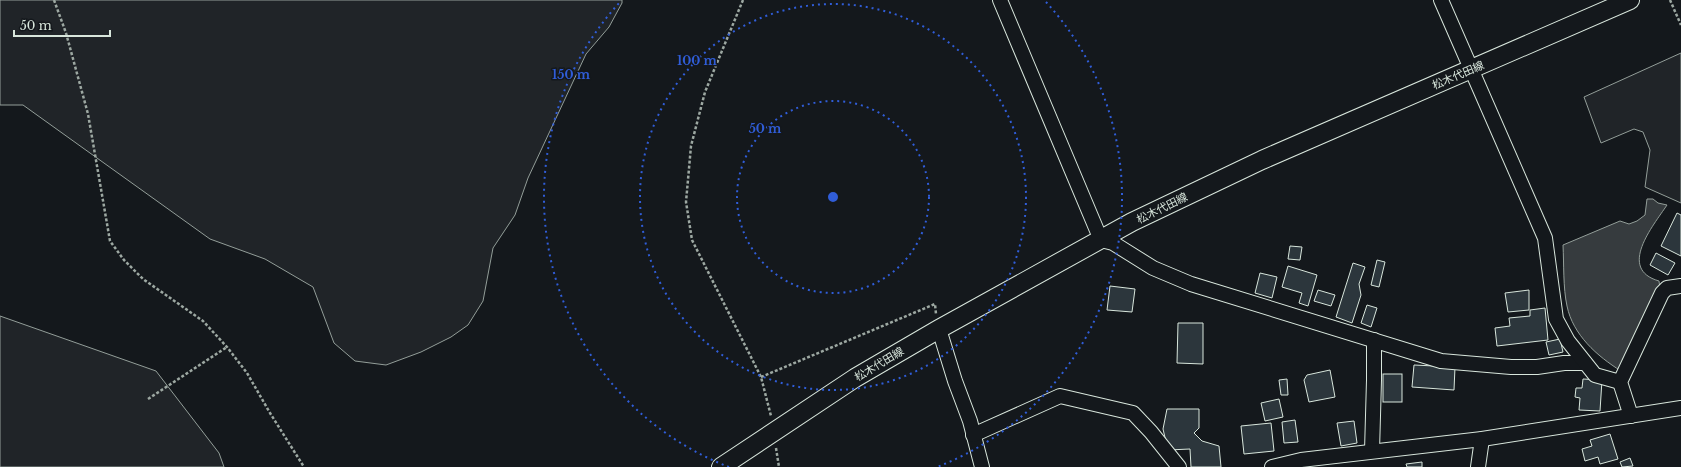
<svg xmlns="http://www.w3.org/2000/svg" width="1681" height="467" font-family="'Libre Baskerville','Noto Sans JP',serif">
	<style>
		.green { fill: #202428; stroke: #939e99 }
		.water { fill: #363b3e; stroke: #939e99 }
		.building { fill: #2c363c; stroke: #d8e6dc }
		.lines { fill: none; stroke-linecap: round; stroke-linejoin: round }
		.minor-casing { stroke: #d8e6dc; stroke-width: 16 }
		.major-casing { stroke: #d8e6dc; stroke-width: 20 }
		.path { stroke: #9da8a2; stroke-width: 2.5; stroke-dasharray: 3 2; stroke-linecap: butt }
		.minor { stroke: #14181c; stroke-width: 14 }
		.major { stroke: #14181c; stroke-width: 18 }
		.ring { fill: none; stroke: #305dd8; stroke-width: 2; stroke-dasharray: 2 4 }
		.labels { text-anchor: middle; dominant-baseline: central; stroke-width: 3; stroke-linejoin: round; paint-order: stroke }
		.street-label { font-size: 11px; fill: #d8e6dc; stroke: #14181c }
		.centre { fill: #305dd8; stroke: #14181c; stroke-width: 2 }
		.ring-label { font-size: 12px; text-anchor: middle; font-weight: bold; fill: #305dd8; stroke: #14181c; stroke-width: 3; stroke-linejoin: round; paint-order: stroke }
	</style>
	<rect width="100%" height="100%" fill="#14181c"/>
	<g class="green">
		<polygon points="0,0 622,0 622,3 609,27 586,54 528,178 515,215 493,248 483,301 468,325 451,337 421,352 386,365 355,361 334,343 313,287 265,259 210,239 23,105 0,105"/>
		<polygon points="1681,53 1681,203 1645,187 1650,150 1643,132 1634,129 1601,143 1584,97"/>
		<polygon points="0,316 156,371 219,453 224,467 0,467"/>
	</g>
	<path class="water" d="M1647,199H1653L1658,203L1667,205C1653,226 1617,269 1659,281L1660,289L1621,371C1597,356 1573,335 1567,306C1563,288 1564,264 1563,245L1620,221L1629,224L1637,221L1645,215Z"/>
	<g class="building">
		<polygon points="1677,213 1681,215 1681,256 1661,246"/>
		<polygon points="1290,246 1302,247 1300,260 1288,259"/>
		<polygon points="1656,253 1675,263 1668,275 1650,265"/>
		<polygon points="1377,260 1385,262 1379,287 1371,285"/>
		<polygon points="1353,263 1365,267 1359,284 1361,295 1352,323 1336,317"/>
		<polygon points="1288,266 1317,275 1308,306 1299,303 1302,293 1282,287"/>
		<polygon points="1260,273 1277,277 1272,298 1255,293"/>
		<polygon points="1110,286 1135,289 1132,312 1107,310"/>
		<polygon points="1318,290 1335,295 1331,306 1314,301"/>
		<polygon points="1529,290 1529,310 1508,312 1505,293"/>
		<polygon points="1367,305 1377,308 1371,327 1361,323"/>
		<polygon points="1545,308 1548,340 1497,346 1495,328 1510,326 1509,318 1530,316 1530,310"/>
		<polygon points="1178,323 1203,323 1203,364 1177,363"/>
		<polygon points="1560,339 1563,352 1549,355 1546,342"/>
		<polygon points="1414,365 1455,367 1454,390 1412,387"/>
		<polygon points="1330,370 1335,397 1309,402 1304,380 1307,375"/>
		<rect x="1383" y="374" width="19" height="28"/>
		<polygon points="1287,379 1288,395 1281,395 1279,380"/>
		<polygon points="1583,379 1602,380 1600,411 1579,410 1580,398 1575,397 1576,388 1582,388"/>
		<polygon points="1279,399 1283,417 1265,421 1261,403"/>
		<polygon points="1167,409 1199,409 1199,428 1194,433 1202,441 1219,446 1221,467 1191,467 1190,449 1168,450 1163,429"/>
		<polygon points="1295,420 1298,442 1284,443 1282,422"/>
		<polygon points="1354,421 1357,443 1341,446 1337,423"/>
		<polygon points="1271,423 1274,451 1244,454 1241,426"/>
		<polygon points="1610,434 1618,459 1600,464 1598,457 1585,461 1582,449 1592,446 1590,440"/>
		<polygon points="1630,458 1633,466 1622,467 1620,462"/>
		<polygon points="1422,462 1422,467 1407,467 1406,464"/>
	</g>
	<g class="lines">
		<defs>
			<g id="minor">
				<polyline points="1000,0 1101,240 1113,243 1153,268 1191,284 1441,361 1511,367 1537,367 1564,363 1585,363"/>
				<polyline points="1441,0 1545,238 1556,319 1568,341 1595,375 1620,382"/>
				<polyline points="939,329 955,381 970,421 982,467"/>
				<polyline points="1631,416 1620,382 1662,293 1667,288 1681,286"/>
				<polyline points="973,435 1060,396 1133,413 1151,432 1179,467"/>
				<polyline points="1372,451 1374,380 1374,340"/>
				<polyline points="1272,467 1301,460 1482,439 1681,408"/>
				<polyline points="1478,467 1482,439"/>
			</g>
			<polyline id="major" points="721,467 855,378 939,329 1132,222 1262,160 1630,0"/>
		</defs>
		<use href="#minor" class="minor-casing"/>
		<use href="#major" class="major-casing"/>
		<g class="path">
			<polyline points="54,0 66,33 88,114 110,241 124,260 143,279 203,321 227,347 247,373 270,413 304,467"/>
			<polyline points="743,0 705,92 691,146 686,202 692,240 761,377 771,416"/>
			<polyline points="1670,0 1681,25"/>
			<polyline points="761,377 935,304 936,314"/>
			<polyline points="148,399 227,347"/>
			<polyline points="776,448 779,467"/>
		</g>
		<use href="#minor" class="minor"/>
		<use href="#major" class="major"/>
	</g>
	<g class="ring">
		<circle cx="833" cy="197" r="96"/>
		<circle cx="833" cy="197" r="193"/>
		<path d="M729 467A289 289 0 0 1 620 2M1046 2A289 289 0 0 1 937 467"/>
	</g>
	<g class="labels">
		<g class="street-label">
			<text transform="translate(1458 75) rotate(-23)">松木代田線</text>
			<text transform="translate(1162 208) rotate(-26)">松木代田線</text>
			<text transform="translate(879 364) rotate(-31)">松木代田線</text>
		</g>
	</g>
	<circle cx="833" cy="197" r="6" class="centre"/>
	<g class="ring-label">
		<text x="697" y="65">100 m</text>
		<text x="571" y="79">150 m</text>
		<text x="765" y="133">50 m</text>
	</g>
	<path d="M14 30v6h96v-6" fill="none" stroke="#d8e6dc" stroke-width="2"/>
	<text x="20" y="30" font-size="12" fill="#d8e6dc" stroke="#14181c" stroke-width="3" paint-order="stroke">50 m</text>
</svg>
